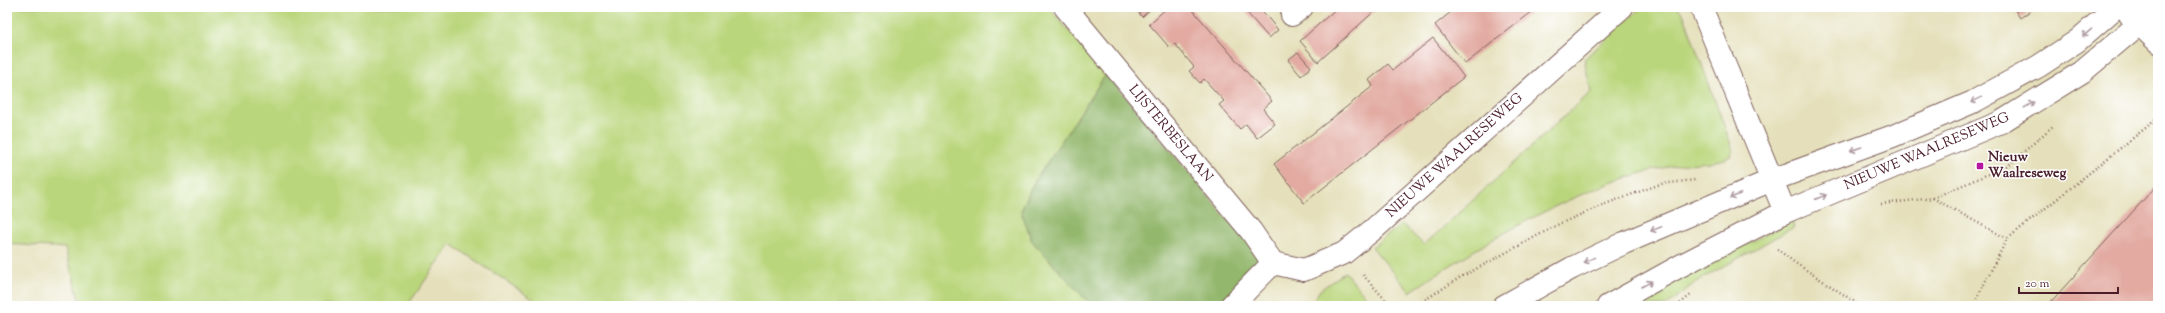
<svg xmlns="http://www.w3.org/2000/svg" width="2165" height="313" font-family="'Sorts Mill Goudy',serif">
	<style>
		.green { fill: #bad67c; stroke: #827a54 }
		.forest { fill: #93b76c; stroke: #6e6b4c }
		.building { fill: #e2aaa1 }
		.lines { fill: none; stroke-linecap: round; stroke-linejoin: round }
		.minor-casing { stroke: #80635d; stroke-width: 24 }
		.path { stroke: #80635d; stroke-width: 2.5; stroke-dasharray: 1 3; stroke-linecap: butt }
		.minor { stroke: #fff; stroke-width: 22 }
		.oneway { stroke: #ae9aa0 }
		.poi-dot { fill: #b5179e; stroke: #fff; stroke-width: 1.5 }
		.labels { text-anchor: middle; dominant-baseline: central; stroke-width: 3; stroke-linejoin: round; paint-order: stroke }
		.street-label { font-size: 14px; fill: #4a1f2b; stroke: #fff }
		.poi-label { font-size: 14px; font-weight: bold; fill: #4a1f2b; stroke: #fff; text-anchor: start }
	</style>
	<rect width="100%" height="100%" fill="#fff"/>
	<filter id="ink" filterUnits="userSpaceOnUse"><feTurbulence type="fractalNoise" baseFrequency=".025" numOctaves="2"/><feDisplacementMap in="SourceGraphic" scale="8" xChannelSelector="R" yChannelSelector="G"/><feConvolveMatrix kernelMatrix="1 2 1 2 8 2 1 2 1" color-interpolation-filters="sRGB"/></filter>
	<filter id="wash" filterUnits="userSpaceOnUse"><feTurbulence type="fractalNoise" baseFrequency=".012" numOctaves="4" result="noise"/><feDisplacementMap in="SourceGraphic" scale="16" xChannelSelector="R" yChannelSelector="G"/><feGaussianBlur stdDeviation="0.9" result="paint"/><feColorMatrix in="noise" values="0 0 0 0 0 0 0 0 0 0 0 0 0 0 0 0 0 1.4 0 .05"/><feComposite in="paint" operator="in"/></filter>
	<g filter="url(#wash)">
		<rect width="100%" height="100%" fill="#e5e0bb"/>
		<g class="green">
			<polygon points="7,7 1048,7 1106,74 1033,184 1021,211 1032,241 1092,306 543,306 451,244 407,306 81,306 65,248 7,244"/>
			<path d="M1642,7H1677L1683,13L1733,150L1731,156C1715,164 1697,162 1680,165C1666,167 1652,170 1639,174C1561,196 1476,247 1410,292L1372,247L1402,224L1424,245L1591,92L1584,59Z"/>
			<polygon points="1792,221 1794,227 1696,282 1666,306 1629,306 1666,285"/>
			<polygon points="1345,272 1374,306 1310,306 1320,290"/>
		</g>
		<polygon class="forest" points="1106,74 1228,220 1262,255 1237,306 1092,306 1032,241 1021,211 1033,184"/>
		<g id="blocks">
			<g class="building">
				<polygon points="1134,7 1153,7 1142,17"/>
				<polygon points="1168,7 1190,7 1272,101 1263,109 1275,124 1257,138 1246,124 1240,129 1219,105 1224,101 1204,79 1200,83 1189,71 1194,67 1175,44 1170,48 1149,24"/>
				<polygon points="1242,7 1259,7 1278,30 1269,38"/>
				<polygon points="1338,7 1379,7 1318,62 1300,41"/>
				<polygon points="1457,7 1538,7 1465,64 1435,25"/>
				<polygon points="2013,7 2036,7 2020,18"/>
				<polygon points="1433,38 1464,77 1304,203 1274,164 1373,86 1369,80 1388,64 1393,70"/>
				<polygon points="1298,52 1311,67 1301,76 1288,60"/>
				<polygon points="2158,184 2158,306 2047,306 2076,274"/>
			</g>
		</g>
	</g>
	<g filter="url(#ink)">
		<use href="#blocks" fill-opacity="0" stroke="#80635d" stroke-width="1"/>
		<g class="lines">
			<defs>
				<g id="minor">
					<polyline points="1065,7 1251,231 1273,263"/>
					<polyline points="1701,7 1785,212"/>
					<polyline points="1292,15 1302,7"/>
					<polyline points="2130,15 2158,42"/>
					<polyline points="1273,263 1304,270 1344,253 1375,228 1622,7"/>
					<polyline points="1231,306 1273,263"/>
					<polyline points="1504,306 1572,268 1624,243 1772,180 1893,136 1973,102 2039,66 2077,41 2116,7"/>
					<polyline points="1608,306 1680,266 1785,212 2001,122 2082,72 2158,8"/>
				</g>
			</defs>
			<use href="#minor" class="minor-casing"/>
			<g class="path">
				<polyline points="1933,198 2007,239"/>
				<polyline points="1881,204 1933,198 2009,165 2054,125"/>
				<polyline points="1777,249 1794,262 1861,306"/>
				<polyline points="1363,275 1391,306"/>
				<polyline points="1415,306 1461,277 1559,224 1605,204 1661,184 1695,180"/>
				<polyline points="1677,306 1692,294"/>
				<polyline points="1973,306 2007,239 2158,118"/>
			</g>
			<use href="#minor" class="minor"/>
		</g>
		<defs><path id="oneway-shaft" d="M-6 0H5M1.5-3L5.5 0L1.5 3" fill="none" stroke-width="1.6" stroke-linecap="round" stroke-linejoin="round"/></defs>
		<g class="oneway">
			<use href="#oneway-shaft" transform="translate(2087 33) rotate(139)"/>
			<use href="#oneway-shaft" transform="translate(1976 100) rotate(153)"/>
			<use href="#oneway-shaft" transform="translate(2029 105) rotate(-31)"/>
			<use href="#oneway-shaft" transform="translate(1856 149) rotate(161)"/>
			<use href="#oneway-shaft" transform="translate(1735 196) rotate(157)"/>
			<use href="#oneway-shaft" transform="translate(1821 197) rotate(-22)"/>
			<use href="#oneway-shaft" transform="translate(1656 229) rotate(158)"/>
			<use href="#oneway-shaft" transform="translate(1589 260) rotate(154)"/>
			<use href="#oneway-shaft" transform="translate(1647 284) rotate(-29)"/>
		</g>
	</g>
	<rect class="poi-dot" x="1976" y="162" width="8" height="8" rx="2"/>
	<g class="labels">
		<g class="street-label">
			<text transform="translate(1170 134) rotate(50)">LIJSTERBESLAAN</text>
			<text transform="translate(1927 152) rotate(-23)">NIEUWE WAALRESEWEG</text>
			<text transform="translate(1455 156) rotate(-42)">NIEUWE WAALRESEWEG</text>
		</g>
		<g class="poi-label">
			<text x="1988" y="158">Nieuw<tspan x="1988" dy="16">Waalreseweg</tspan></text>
		</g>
	</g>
	<rect width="2165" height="313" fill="none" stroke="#fff" stroke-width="24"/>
	<path d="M2019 287v6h99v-6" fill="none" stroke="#4a1f2b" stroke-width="2"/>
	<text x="2025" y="287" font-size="12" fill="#4a1f2b" stroke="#ffffff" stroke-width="3" paint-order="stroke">20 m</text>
</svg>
